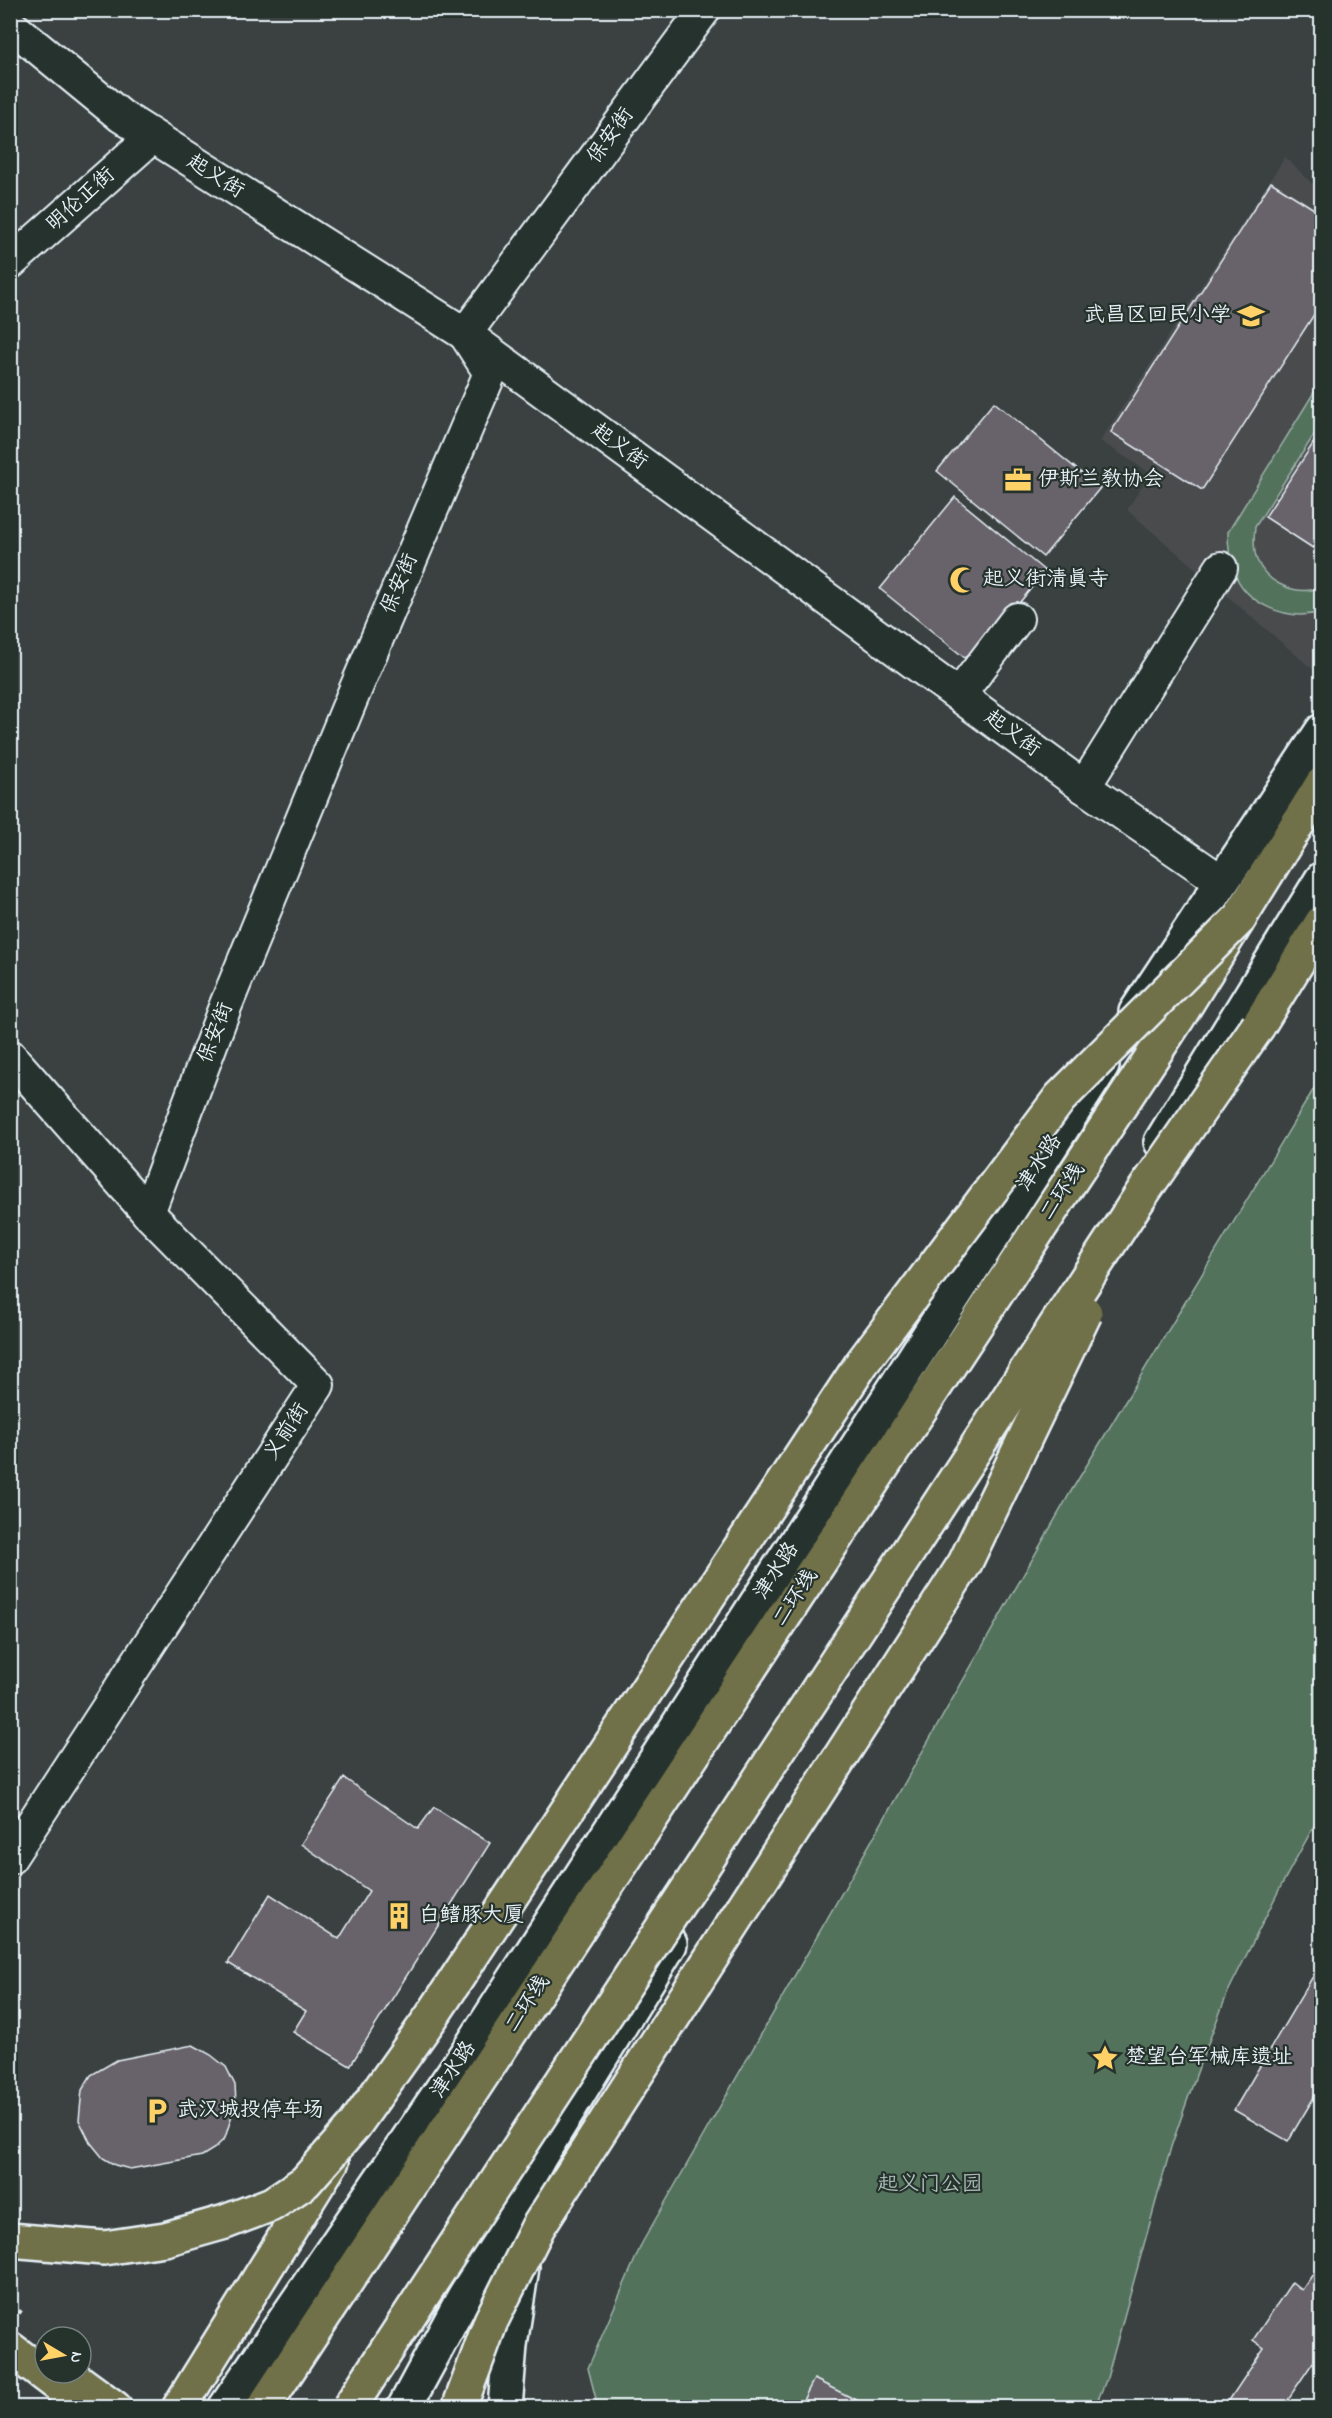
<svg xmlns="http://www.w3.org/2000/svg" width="1332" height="2418" font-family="'Indie Flower','LXGW WenKai TC',sans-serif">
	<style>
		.built { fill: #484b4d }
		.green { fill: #53725c; stroke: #9eb2aa; stroke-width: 1.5 }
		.building { fill: #68626b; stroke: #e8f1f8; stroke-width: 1.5 }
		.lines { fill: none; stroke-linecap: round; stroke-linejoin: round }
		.minor-casing { stroke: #e8f1f8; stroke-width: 36 }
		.secondary-casing { stroke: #e8f1f8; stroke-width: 38 }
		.primary-casing { stroke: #e8f1f8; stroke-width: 38 }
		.trunk-casing { stroke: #e8f1f8; stroke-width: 38 }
		.path { stroke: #e8f1f8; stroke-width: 4; stroke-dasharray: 4.5 4.5; stroke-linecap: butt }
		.minor { stroke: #26332d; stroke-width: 32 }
		.secondary { stroke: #26332d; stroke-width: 33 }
		.primary { stroke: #70704a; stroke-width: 33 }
		.trunk { stroke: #70704a; stroke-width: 33 }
		.trunk-bridge-casing { stroke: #e8f1f8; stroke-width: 38; stroke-linecap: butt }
		.trunk-bridge { stroke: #70704a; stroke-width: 33 }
		.labels { text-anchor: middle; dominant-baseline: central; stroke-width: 4.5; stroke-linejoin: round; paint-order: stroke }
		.street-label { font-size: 21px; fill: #e8f1f8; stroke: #26332d }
		.poi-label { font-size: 21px; fill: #e8f1f8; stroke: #26332d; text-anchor: start }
		.park-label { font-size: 21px; fill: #acbeba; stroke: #26332d }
	</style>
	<rect width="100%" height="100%" fill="#3a4140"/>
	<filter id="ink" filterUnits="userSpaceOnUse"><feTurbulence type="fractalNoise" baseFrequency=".0167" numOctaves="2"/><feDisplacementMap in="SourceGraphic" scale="12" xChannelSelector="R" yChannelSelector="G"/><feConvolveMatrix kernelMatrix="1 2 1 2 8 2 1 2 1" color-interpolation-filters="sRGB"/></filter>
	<g filter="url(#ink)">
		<polygon class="built" points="1285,157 1321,192 1322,668 1318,674 1127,510 1150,473 1100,441"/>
		<g class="green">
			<path d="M1321,381V424L1255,527C1254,538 1253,549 1257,560C1267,584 1298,597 1321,587V612C1287,622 1244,604 1233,569C1229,556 1228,544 1228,532Z"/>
			<polygon points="1321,1077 1321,1813 1280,1888 1228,1992 1200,2064 1171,2147 1107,2378 1095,2407 598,2407 588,2368 642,2243 1070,1493"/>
		</g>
		<g class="building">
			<polygon points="1271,182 1322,214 1322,302 1202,490 1111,432"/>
			<polygon points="994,402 1100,488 1043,557 937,471"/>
			<polygon points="1322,430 1322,554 1265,517"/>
			<polygon points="955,497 1045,571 971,663 880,589"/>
			<polygon points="344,1778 418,1829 434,1807 490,1843 350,2066 293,2032 306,2011 228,1963 270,1894 339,1939 369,1891 301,1844"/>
			<polygon points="1322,1961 1322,2084 1288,2141 1234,2110"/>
			<polygon points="193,2045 211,2055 226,2067 235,2085 236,2102 225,2138 215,2148 202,2156 130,2169 115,2165 103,2158 90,2142 79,2120 82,2090 91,2075 117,2060"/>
			<polygon points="1322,2261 1322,2349 1282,2408 1224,2408 1264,2348 1253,2340 1292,2282 1302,2290"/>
			<polygon points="814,2379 872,2408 799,2408"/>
		</g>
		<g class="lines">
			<defs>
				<g id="minor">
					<polyline points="10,25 121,116 465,334 1084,787 1221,881"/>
					<polyline points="10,263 152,137"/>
					<polyline points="959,695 1017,619"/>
					<polyline points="1084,787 1221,568"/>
					<polyline points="10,1056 148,1213 318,1385 10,1858"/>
					<polyline points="148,1213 225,1007 351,700 490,373 465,334 704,10"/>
				</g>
				<g id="secondary">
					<polyline points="1136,1012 1322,731"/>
					<polyline points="1161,1142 1322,879"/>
					<polyline points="225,2408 473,2044 1102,1066"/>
					<polyline points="404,2408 540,2156 670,1944"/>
					<polyline points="505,2408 510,2345 522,2267"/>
				</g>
				<polyline id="primary" points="67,2373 115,2408"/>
				<g id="trunk">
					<polyline points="1258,1026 1322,922"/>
					<polyline points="10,2349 88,2408"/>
					<polyline points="179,2408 332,2161"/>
					<polyline points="263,2408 1177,1019 1322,784"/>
				</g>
			</defs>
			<use href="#minor" class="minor-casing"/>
			<use href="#secondary" class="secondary-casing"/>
			<use href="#primary" class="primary-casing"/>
			<use href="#trunk" class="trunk-casing"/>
			<polyline class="path" points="10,2306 22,2313"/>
			<use href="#minor" class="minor"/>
			<use href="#secondary" class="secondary"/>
			<use href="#primary" class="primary"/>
			<use href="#trunk" class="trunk"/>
			<defs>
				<g id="trunk-bridge">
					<polyline points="10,2240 104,2248 165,2239 225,2222 272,2204 305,2182 354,2126 432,2016 862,1363 1060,1098 1240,918"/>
					<polyline points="349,2408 1141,1195 1258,1026"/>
					<polyline points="459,2408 491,2321 538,2227 965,1563 1085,1313"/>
				</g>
			</defs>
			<use href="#trunk-bridge" class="trunk-bridge-casing"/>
			<use href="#trunk-bridge" class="trunk-bridge"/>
		</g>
	</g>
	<defs>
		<symbol id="school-bare" viewBox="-9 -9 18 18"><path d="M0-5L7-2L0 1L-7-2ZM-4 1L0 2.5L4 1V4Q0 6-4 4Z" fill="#ffd166" stroke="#26332d" stroke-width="2.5" paint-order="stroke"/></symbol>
		<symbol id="office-bare" viewBox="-9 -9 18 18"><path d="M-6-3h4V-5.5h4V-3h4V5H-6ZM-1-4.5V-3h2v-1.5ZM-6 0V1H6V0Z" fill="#ffd166" stroke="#26332d" stroke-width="2.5" paint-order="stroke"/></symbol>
		<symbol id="mosque-bare" viewBox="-9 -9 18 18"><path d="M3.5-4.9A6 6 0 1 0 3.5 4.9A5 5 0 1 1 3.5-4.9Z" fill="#ffd166" stroke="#26332d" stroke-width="2.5" paint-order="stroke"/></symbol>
		<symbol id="building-bare" viewBox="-9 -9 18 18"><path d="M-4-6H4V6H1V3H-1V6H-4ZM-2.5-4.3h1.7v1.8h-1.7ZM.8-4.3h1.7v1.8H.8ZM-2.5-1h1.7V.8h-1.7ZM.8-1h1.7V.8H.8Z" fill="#ffd166" stroke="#26332d" stroke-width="2.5" paint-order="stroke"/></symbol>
		<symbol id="sight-bare" viewBox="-9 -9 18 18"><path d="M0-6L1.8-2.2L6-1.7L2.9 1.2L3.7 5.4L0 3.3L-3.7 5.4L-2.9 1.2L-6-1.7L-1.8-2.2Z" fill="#ffd166" stroke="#26332d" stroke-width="2.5" paint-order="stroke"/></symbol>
		<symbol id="parking-bare" viewBox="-9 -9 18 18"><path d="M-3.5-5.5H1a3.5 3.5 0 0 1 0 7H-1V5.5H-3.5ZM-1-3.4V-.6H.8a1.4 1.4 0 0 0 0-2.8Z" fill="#ffd166" stroke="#26332d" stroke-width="2.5" paint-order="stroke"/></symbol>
	</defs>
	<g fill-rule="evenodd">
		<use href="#school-bare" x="1232" y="297" width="38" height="38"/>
		<use href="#office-bare" x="999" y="461" width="38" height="38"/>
		<use href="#mosque-bare" x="944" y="561" width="38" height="38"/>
		<use href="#building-bare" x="380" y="1897" width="38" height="38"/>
		<use href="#sight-bare" x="1086" y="2039" width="38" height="38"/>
		<use href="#parking-bare" x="138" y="2092" width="38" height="38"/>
	</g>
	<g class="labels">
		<g class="street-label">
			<text transform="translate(611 136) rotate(-54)">保安街</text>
			<text transform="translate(215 177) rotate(32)">起义街</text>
			<text transform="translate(81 200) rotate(-42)">明伦正街</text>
			<text transform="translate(619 447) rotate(36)">起义街</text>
			<text transform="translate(400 584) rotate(-67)">保安街</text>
			<text transform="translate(1012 734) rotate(36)">起义街</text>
			<text transform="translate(216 1033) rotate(-69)">保安街</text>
			<text transform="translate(1040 1163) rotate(-57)">津水路</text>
			<text transform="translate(1063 1192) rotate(-57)">二环线</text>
			<text transform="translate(287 1432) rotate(-57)">义前街</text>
			<text transform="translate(777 1571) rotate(-57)">津水路</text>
			<text transform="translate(796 1598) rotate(-57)">二环线</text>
			<text transform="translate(528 2004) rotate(-57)">二环线</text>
			<text transform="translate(454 2070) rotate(-56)">津水路</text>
		</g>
		<g class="poi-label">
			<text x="1231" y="316" text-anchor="end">武昌区回民小学</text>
			<text x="1038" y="480">伊斯兰教协会</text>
			<text x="983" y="580">起义街清真寺</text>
			<text x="419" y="1916">白鳍豚大厦</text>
			<text x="1125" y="2058">楚望台军械库遗址</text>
			<text x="177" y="2111">武汉城投停车场</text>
		</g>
		<g class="park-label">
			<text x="930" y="2185">起义门公园</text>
		</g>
	</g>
	<rect width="1332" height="2418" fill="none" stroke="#26332d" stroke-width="36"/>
	<rect x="18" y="18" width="1296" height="2382" fill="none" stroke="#e8f1f8" stroke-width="2" filter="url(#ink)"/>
	<g transform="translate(63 2355) rotate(100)"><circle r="28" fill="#26332d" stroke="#747f7e" stroke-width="1.5"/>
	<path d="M0-4.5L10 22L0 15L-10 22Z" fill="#ffd166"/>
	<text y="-9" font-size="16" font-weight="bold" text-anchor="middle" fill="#e8f1f8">N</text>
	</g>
</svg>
